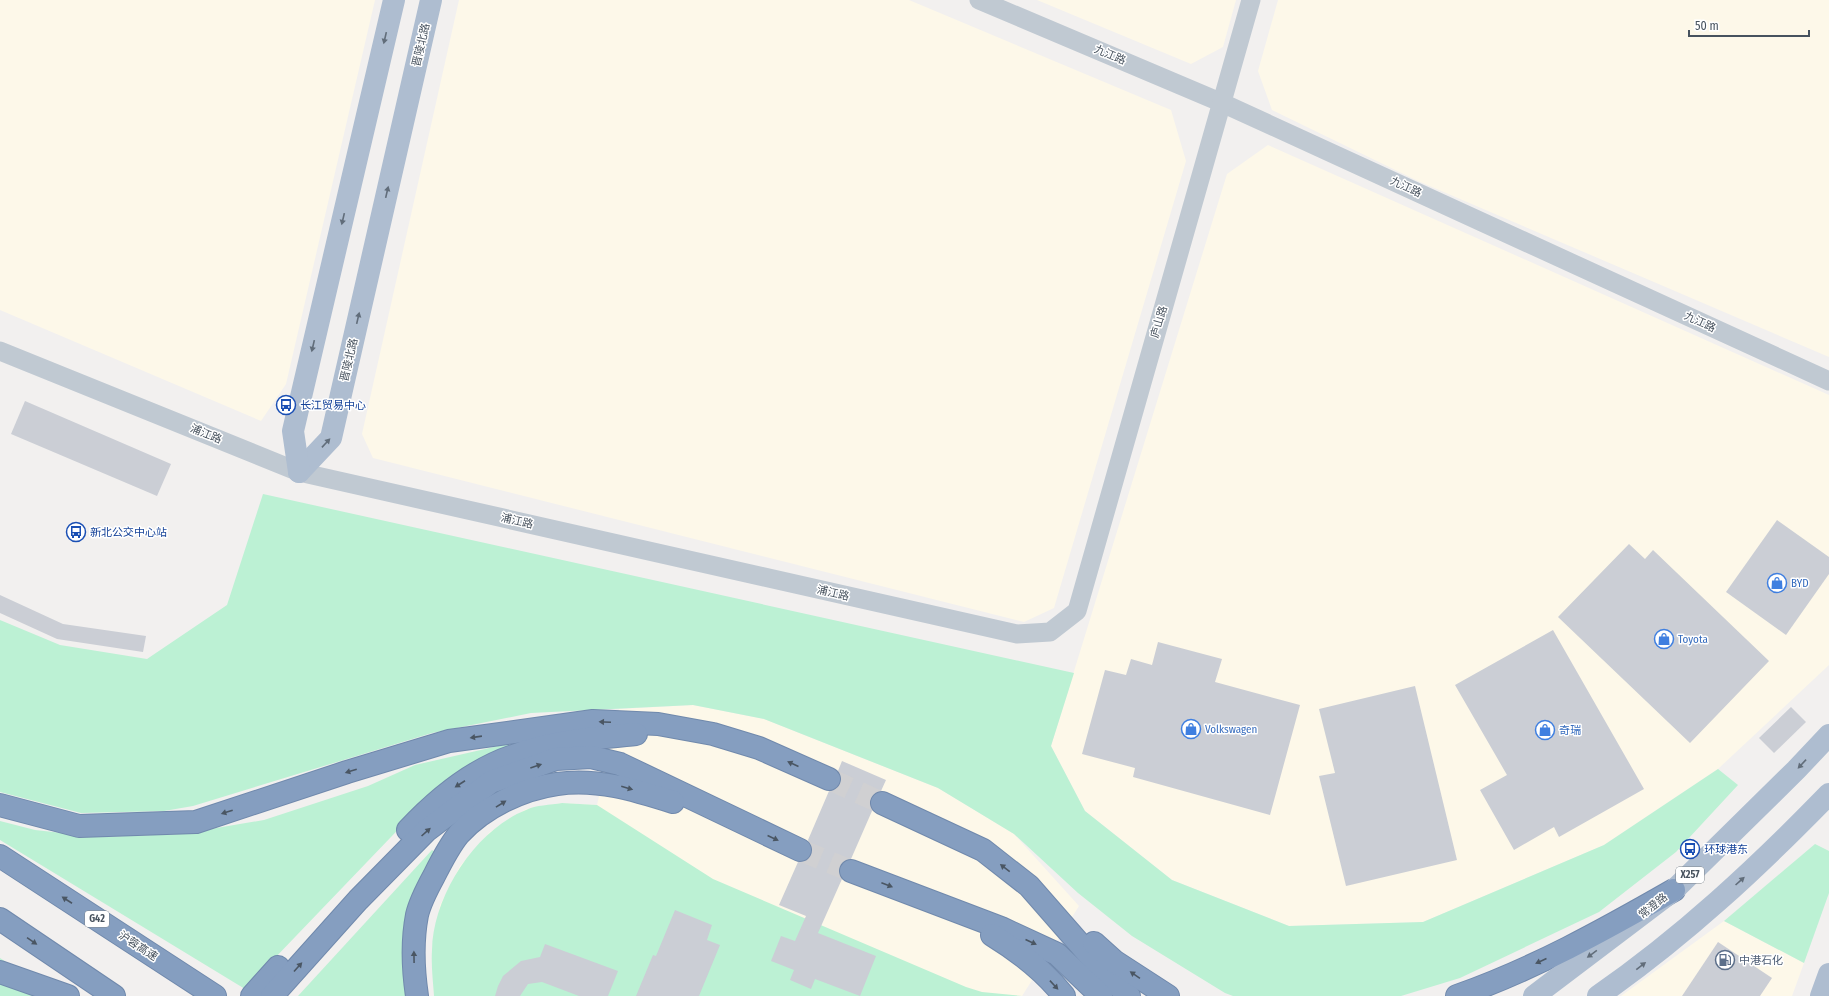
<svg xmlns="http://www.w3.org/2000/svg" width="1829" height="996" font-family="'Fira Sans Condensed','Noto Sans SC',sans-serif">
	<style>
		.commercial { fill: #fdf8e9 }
		.green { fill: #bcf1d4 }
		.building { fill: #cbced5 }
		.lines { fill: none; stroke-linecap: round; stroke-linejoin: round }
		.highway-tunnel { stroke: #d0d0d2; stroke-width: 22; stroke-dasharray: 22 11; stroke-linecap: butt }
		.highway-casing { stroke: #7089ac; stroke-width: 24 }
		.minor { stroke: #c0c9d2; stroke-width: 19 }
		.major { stroke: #aebdd0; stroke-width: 22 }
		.highway { stroke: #859ec0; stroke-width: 22 }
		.oneway { fill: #616d7a }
		.oneway2 { fill: #4a5663 }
		.labels { text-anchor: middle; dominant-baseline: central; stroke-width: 3; stroke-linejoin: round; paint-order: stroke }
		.shield { fill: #fff; stroke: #7e868e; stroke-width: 1 }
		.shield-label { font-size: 10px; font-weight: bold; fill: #47525e }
		.street-label { font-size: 11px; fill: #47525e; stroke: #fff }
		.transit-label { font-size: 11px; fill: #164399; stroke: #fff; text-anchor: start }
		.shop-label { font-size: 11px; fill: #366cbe; stroke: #fff; text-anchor: start }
		.service-label { font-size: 11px; fill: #4e5e75; stroke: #fff; text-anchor: start }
	</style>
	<rect width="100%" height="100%" fill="#f2f0ef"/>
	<g class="commercial">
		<polygon points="0,0 375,0 286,384 261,421 0,310"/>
		<polygon points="459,0 909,0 1171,110 1186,161 1054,608 1024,622 373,458 362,434"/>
		<polygon points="1037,0 1236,0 1223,47 1191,64"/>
		<polygon points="1278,0 1829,0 1829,357 1418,181 1272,110 1258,71"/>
		<polygon points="1268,145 1829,395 1829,665 1718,769 1604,845 1423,922 1289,926 1172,880 1085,811 1051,746 1227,174"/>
		<polygon points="693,705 764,719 938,788 1014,834 1079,906 1022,996 434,996 432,949 440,905 460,866 490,832 526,809 562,803 597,805 619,709"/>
		<polygon points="1724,921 1804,963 1792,996 1621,996"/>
	</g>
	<g class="green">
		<polygon points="263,494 1074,673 1051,746 1085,811 1172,880 1289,926 1423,922 1604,845 1718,769 1738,785 1676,852 1599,912 1460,978 1401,996 1233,996 1225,993 1132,936 1078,893 1014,834 938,788 764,719 693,705 531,713 432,733 193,806 164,811 81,813 0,792 0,620 60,645 147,659 227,605"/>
		<polygon points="507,744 511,748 438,788 245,989 0,840 0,821 35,830 99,837 181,834 264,820 368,786 415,765"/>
		<path d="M562,803L597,805L713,879L966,987L982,992L1022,996H434C433,981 431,965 432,950C433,896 475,830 526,810C536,805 550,805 562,803Z"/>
		<polygon points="1815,844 1829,851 1829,893 1804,963 1724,921"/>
		<polygon points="432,850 438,854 410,996 298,996"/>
		<polygon points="0,958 57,996 0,996"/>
	</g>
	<g class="building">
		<polygon points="25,401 171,464 157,496 11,434"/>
		<polygon points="1777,520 1829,557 1829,574 1786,635 1726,592"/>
		<polygon points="1629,544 1645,559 1653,550 1769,661 1690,743 1558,617"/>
		<polygon points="0,595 63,624 146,636 143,652 57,639 0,613"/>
		<polygon points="1553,630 1644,789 1559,837 1554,827 1514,850 1480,790 1507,775 1455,685"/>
		<polygon points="1158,642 1222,659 1215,682 1300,705 1270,815 1133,777 1135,768 1082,754 1105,670 1126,675 1131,659 1152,665"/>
		<polygon points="1415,686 1457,860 1346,886 1319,776 1335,773 1319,709"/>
		<polygon points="1791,707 1806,722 1774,753 1759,738"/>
		<polygon points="842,761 886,780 881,791 875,793 871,798 870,804 872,811 851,859 843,861 840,866 839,873 842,879 818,933 876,956 860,996 815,979 811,989 790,980 794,970 771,961 781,936 795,941 806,916 779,905 798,862 807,860 811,855 812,849 808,840 829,791 836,789 840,784 841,777 838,771"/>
		<polygon points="675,910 712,925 707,940 720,945 699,996 636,996 653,955 656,956"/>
		<polygon points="1718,942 1772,978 1760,996 1682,996"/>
		<polygon points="545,944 618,971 608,996 579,996 542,982 528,984 520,996 495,996 498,986 503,976 521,961 540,957"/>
	</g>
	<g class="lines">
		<g class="highway-tunnel">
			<polyline points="829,779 882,803"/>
			<polyline points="800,850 851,871"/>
		</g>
		<defs>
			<g id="highway">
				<polyline points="882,803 983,850 1029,886 1106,974 1129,996"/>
				<polyline points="0,805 79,826 196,822 347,772 449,741 593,721 658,724 713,734 759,748 829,779"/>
				<path d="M408,830C437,799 472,770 513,756C553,741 595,738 636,734"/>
				<polyline points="0,856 215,996"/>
				<polyline points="851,871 1001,928 1057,954 1101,996"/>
				<polyline points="0,919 114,996"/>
				<path d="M992,935C1018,951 1045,972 1064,996"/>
				<polyline points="1094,943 1114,961 1168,996"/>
				<polyline points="0,972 68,996"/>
				<polyline points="252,996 278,967"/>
				<polyline points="272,996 358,900 426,831 491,782 556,759 591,757 620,764 800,850"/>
				<path d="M417,996C413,969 412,941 417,915C420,902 428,887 434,876C441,862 449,846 459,834C484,807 522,789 557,784C597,778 635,790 673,802"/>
				<path d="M1457,996C1534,969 1604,930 1674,890"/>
			</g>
		</defs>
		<use href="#highway" class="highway-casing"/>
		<g class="minor">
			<polyline points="979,0 1220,102 1829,381"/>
			<polyline points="0,351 299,472 1017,634 1050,632 1077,611 1251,0"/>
		</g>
		<g class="major">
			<polyline points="299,472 331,438 431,0"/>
			<polyline points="299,472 293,431 394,0"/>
			<polyline points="1534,996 1674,890 1796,770 1829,735"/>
			<path d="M1598,996C1683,937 1757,868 1829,794"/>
			<polyline points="1821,996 1829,974"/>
		</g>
		<use href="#highway" class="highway"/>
	</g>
	<defs><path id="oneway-solid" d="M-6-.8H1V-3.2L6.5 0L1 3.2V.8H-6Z"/></defs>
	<g class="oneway">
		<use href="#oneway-solid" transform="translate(385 38) rotate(103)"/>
		<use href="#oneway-solid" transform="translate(387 192) rotate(-77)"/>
		<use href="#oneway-solid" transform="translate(343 219) rotate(103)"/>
		<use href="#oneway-solid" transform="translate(358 318) rotate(-77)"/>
		<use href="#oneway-solid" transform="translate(313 346) rotate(103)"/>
		<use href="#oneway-solid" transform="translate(326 443) rotate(-47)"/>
		<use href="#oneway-solid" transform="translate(1802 764) rotate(133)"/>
		<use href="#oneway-solid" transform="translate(1740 881) rotate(-42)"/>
		<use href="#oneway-solid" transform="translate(1592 954) rotate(144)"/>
		<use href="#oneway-solid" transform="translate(1641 966) rotate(-38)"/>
	</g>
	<g class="oneway2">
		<use href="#oneway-solid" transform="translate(605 722) rotate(-178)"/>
		<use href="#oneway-solid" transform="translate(476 737) rotate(172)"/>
		<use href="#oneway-solid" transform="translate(793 764) rotate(-156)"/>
		<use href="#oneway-solid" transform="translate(536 766) rotate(-19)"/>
		<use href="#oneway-solid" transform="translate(351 771) rotate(163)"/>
		<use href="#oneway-solid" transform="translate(460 784) rotate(147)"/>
		<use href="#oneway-solid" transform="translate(627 788) rotate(16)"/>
		<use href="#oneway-solid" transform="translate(501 804) rotate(-32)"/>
		<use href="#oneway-solid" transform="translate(227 812) rotate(162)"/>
		<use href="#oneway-solid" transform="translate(426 832) rotate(-42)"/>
		<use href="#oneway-solid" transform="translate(773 838) rotate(25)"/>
		<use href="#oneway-solid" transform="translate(1005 868) rotate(-142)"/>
		<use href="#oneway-solid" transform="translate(887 885) rotate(21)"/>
		<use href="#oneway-solid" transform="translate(67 900) rotate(-147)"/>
		<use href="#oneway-solid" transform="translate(32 941) rotate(34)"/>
		<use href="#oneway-solid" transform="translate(1031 942) rotate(24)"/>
		<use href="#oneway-solid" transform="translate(414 957) rotate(-91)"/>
		<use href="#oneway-solid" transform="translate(1541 961) rotate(156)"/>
		<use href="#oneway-solid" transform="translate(298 967) rotate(-48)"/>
		<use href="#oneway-solid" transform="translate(1135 975) rotate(-146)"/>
		<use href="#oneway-solid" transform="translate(1054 985) rotate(47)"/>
	</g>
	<defs>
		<symbol id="bus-ring" viewBox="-11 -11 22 22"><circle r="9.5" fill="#fff" stroke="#1a4fb4" stroke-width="1.5"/><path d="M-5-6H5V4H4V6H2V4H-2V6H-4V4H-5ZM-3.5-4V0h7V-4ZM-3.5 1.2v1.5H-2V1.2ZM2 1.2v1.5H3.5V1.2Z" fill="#1a4fb4"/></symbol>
		<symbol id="shop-ring" viewBox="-11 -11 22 22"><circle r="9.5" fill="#fff" stroke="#3f7fe0" stroke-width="1.5"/><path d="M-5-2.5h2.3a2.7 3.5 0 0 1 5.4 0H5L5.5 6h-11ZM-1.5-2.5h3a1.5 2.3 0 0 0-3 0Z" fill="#3f7fe0"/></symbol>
		<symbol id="fuel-ring" viewBox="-11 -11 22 22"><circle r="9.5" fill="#fff" stroke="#5c6f8a" stroke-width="1.5"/><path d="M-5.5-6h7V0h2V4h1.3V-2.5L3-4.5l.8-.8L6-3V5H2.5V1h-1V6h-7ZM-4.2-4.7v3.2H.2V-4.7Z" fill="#5c6f8a"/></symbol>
	</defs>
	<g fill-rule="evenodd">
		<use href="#bus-ring" x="275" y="394" width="22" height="22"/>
		<use href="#bus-ring" x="65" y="521" width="22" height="22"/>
		<use href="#shop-ring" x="1766" y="572" width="22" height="22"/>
		<use href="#shop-ring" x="1653" y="628" width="22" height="22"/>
		<use href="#shop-ring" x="1180" y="718" width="22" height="22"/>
		<use href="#shop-ring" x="1534" y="719" width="22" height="22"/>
		<use href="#bus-ring" x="1679" y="838" width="22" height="22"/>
		<use href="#fuel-ring" x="1714" y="949" width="22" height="22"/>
	</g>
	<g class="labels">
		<g class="shield">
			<rect x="1676" y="867" width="28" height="16" rx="3"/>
			<rect x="85" y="911" width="24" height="16" rx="3"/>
		</g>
		<g class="shield-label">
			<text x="1690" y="875">X257</text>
			<text x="97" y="919">G42</text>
		</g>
		<g class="street-label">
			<text transform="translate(421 45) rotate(-77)">晋陵北路</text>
			<text transform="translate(1110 55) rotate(23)">九江路</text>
			<text transform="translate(1406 187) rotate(25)">九江路</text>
			<text transform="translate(1159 322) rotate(-74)">庐山路</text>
			<text transform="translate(1700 322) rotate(25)">九江路</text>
			<text transform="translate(349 360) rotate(-77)">晋陵北路</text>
			<text transform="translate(206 434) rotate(22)">浦江路</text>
			<text transform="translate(517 521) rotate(13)">浦江路</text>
			<text transform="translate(833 593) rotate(13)">浦江路</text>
			<text transform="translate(1653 906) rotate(-38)">常澄路</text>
			<text transform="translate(138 946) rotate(33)">沪蓉高速</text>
		</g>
		<g class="transit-label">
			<text x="300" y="405">长江贸易中心</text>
			<text x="90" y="532">新北公交中心站</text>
			<text x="1704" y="849">环球港东</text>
		</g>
		<g class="shop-label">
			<text x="1791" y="583">BYD</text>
			<text x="1678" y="639">Toyota</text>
			<text x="1205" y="729">Volkswagen</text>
			<text x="1559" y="730">奇瑞</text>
		</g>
		<g class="service-label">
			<text x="1739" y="960">中港石化</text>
		</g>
	</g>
	<path d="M1689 30v6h120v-6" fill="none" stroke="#47525e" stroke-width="2"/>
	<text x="1695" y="30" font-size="12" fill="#47525e" stroke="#ffffff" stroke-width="3" paint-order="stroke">50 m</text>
</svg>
